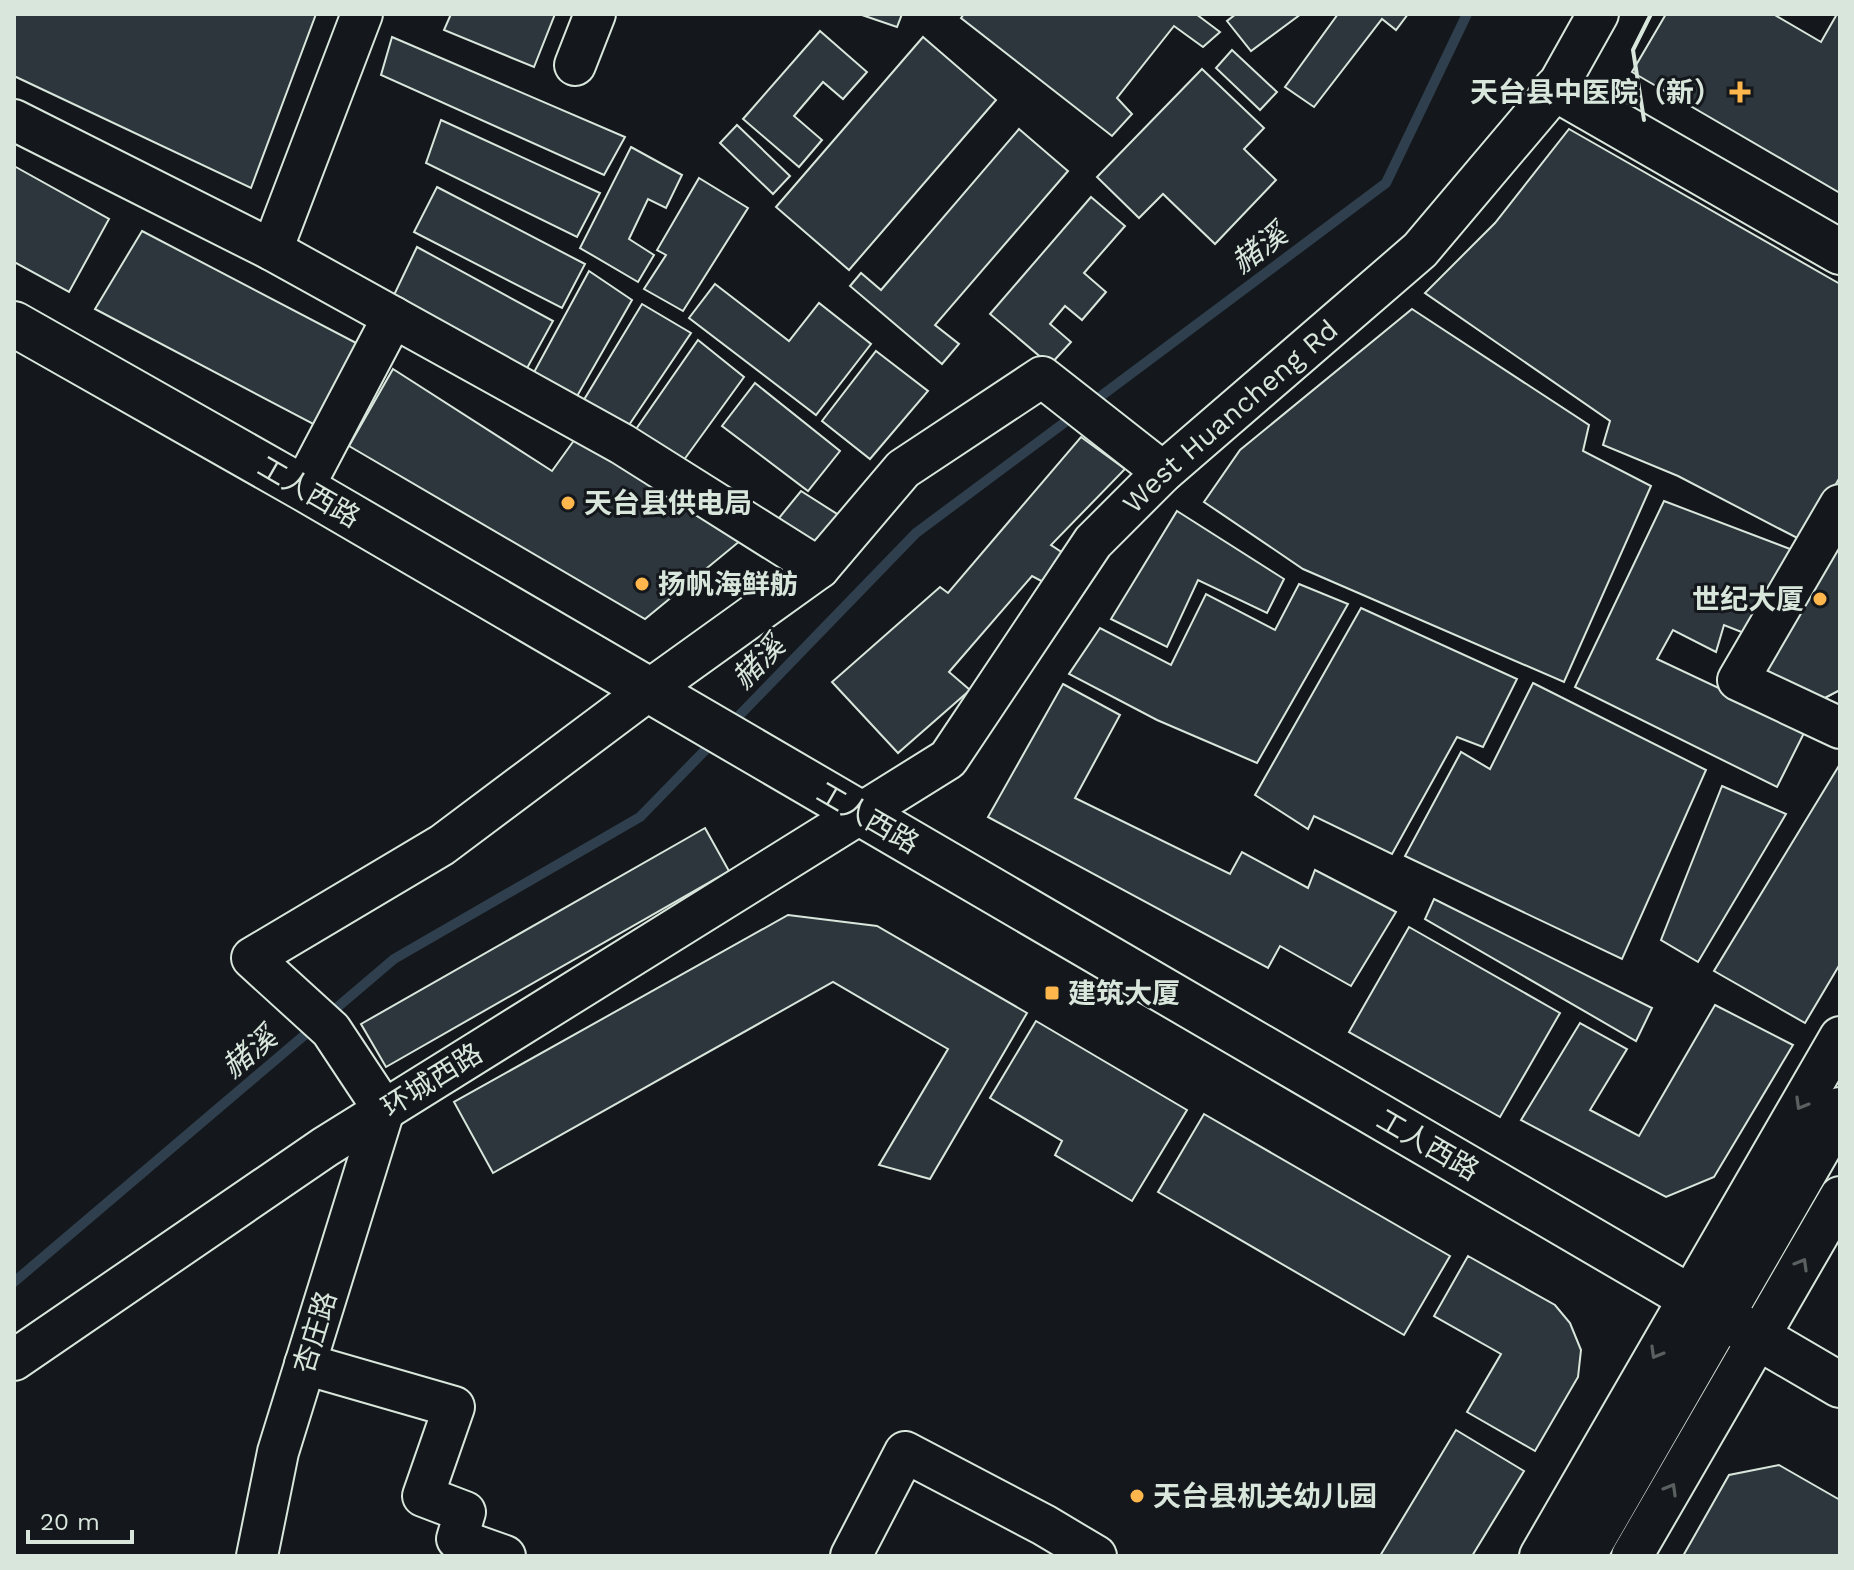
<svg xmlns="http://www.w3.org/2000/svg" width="1854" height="1570" font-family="'Work Sans','Noto Sans SC',sans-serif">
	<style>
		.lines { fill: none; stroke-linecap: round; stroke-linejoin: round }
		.stream { stroke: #2f3f4d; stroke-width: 10 }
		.building { fill: #2c363c; stroke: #d8e6dc; stroke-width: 2 }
		.minor-casing { stroke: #d8e6dc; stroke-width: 44 }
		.major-casing { stroke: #d8e6dc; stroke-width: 48 }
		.minor { stroke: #14181c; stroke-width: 40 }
		.major { stroke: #14181c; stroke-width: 44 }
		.wall { stroke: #d8e6dc; stroke-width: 4 }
		.oneway { stroke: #59605f }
		.poi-dot { fill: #ffb74d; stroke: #14181c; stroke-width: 3 }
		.labels { text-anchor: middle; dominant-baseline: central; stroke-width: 6; stroke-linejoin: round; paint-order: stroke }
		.poi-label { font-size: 28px; font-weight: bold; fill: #d8e6dc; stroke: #14181c; text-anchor: start }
		.street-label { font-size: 28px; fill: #d8e6dc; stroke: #14181c }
		.water-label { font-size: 30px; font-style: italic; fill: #d8e6dc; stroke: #14181c }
	</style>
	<rect width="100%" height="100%" fill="#14181c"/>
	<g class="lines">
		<g class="stream">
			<polyline points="1089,405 1386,183 1467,14"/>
			<polyline points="729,726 916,533 1076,414"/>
			<polyline points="327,1016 394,959 640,817 715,740"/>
			<polyline points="14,1282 314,1027"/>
		</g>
	</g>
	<g class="building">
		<polygon points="14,14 316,14 251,188 14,76"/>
		<polygon points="451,14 555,14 534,67 444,30"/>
		<polygon points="859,14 902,14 897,27"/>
		<polygon points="964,14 1196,14 1220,32 1203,47 1174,26 1117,98 1132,114 1112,136 961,18"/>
		<polygon points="1236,14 1301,14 1251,51 1227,21"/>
		<polygon points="1338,14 1408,14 1396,30 1382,19 1314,107 1285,87"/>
		<polygon points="1666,14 1773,14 1821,42 1837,14 1840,14 1840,193 1632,72"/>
		<polygon points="820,31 867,72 843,99 823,82 794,116 822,140 799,167 743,119"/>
		<polygon points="392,37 625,137 604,175 381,75"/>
		<polygon points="923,37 996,100 849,270 776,207"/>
		<polygon points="1232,50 1277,92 1260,110 1216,68"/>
		<polygon points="1202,69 1264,128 1244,149 1276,180 1215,244 1163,194 1139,218 1097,177"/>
		<polygon points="441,120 600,193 577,237 426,163"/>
		<polygon points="737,125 790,176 773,194 720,143"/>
		<polygon points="1019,129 1068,171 935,325 959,344 942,364 850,286 861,273 881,290"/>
		<polygon points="1569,129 1840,284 1840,477 1803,541 1678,476 1603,445 1610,421 1425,293 1495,223"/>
		<polygon points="631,147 682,175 666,208 648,199 629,239 654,255 638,282 580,248"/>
		<polygon points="14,166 109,219 69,292 14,262"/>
		<polygon points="699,178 748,208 683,311 644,289 666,255 657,250"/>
		<polygon points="437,187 585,264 562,308 414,232"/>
		<polygon points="1091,197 1125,226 1084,273 1106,292 1082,320 1065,306 1050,324 1071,342 1050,365 990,314"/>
		<polygon points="142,231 360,345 317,426 95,309"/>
		<polygon points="417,247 553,321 526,370 393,297"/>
		<polygon points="589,271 632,300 576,398 533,374"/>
		<polygon points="715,284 789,341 819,303 871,344 816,415 689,318"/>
		<polygon points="642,304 691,333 627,428 582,403"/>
		<polygon points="1412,309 1589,425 1583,451 1651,486 1564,682 1303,569 1204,502 1240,450"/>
		<polygon points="698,340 744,377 681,464 634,432"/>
		<polygon points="876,351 928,391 870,459 822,421"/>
		<polygon points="393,369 552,471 575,439 746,536 645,619 349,446"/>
		<polygon points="755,383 840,451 808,491 722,426"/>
		<polygon points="1081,437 1125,469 1051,545 1066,555 1047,584 1032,576 949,672 970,690 898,753 832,682 940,587 948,593"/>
		<polygon points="801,491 845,519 821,550 779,518"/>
		<polygon points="1664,501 1798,552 1754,637 1724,625 1716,652 1673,630 1657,659 1806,729 1777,787 1575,687"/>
		<polygon points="1177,511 1284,579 1267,613 1198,580 1167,647 1111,619"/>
		<polygon points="1840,530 1840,690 1817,702 1759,668"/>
		<polygon points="1840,530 1840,690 1817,702 1759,668"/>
		<polygon points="1299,584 1348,604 1257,763 1157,720 1069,674 1100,628 1171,665 1206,594 1275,630"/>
		<polygon points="1361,608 1517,679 1483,747 1457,737 1392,854 1314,816 1308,829 1255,795"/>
		<polygon points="1533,683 1706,770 1622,959 1405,856 1461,752 1490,769"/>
		<polygon points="1063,684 1120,715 1075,798 1230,874 1242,852 1308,888 1315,870 1396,912 1351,986 1280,946 1268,968 988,817"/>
		<polygon points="1840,764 1840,964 1805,1023 1714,971"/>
		<polygon points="1722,786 1786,814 1698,962 1661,940"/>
		<polygon points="705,828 729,871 386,1067 361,1024"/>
		<polygon points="1434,899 1652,1008 1636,1041 1425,919"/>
		<polygon points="788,915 877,926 1027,1013 930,1179 879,1165 948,1049 833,982 493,1173 454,1102"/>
		<polygon points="1409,927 1560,1013 1500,1117 1349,1032"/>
		<polygon points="1715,1005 1793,1045 1714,1177 1666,1197 1521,1120 1580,1023 1627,1049 1590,1110 1639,1136"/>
		<polygon points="1036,1021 1187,1110 1132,1201 1055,1155 1062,1141 990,1098"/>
		<polygon points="1204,1114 1450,1256 1404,1335 1158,1192"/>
		<polygon points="1468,1256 1555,1305 1570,1323 1581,1350 1578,1377 1535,1451 1467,1412 1501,1354 1434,1316"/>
		<polygon points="1456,1430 1524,1471 1472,1556 1380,1556"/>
		<polygon points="1779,1465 1840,1500 1840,1556 1683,1556 1729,1475"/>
	</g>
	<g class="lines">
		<defs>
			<g id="minor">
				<polyline points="575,65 595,14"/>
				<polyline points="14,120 272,250 622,444 819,568"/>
				<polyline points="272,250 362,14"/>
				<polyline points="303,488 393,317"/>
				<polyline points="1840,505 1738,680 1840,728"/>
				<path id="s1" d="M14,1360L325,1147L948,759L1093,542L1163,472L1420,250L1556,89L1598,14"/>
				<polyline points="305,1364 454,1407 423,1496 465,1512 457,1539 505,1556"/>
				<polyline points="257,1556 278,1452 384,1110 331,1030 252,958 442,845 649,690 819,568 903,469 1042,377 1163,472"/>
				<polyline points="851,1556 905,1452 1044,1525 1096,1556"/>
				<polyline points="1540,1556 1840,1037"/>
				<polyline points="1632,1556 1840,1197"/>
			</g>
			<g id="major">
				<polyline points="1556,89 1840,252"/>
				<polyline points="14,324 303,488 1840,1385"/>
				<polyline points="1583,1556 1840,1110"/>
			</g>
		</defs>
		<use href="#minor" class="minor-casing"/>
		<use href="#major" class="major-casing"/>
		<use href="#minor" class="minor"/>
		<use href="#major" class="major"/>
		<polyline class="wall" points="1644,120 1633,50 1651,14"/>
	</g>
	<defs><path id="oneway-chevron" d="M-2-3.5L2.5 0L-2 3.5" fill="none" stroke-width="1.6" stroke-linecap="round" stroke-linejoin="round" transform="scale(2)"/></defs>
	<g class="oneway">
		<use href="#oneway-chevron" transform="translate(1801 1104) rotate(120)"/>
		<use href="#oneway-chevron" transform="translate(1802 1264) rotate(-60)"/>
		<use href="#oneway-chevron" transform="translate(1656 1353) rotate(120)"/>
		<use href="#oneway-chevron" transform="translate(1671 1489) rotate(-60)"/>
	</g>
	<g class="poi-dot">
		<path d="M1736 80h8v8h8v8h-8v8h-8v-8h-8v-8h8z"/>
		<circle cx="568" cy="503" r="8"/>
		<circle cx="642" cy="584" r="8"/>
		<circle cx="1820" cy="599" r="8"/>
		<rect x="1044" y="985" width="16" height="16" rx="4"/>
		<circle cx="1137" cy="1496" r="8"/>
	</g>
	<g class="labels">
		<g class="poi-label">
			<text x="1722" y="92" text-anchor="end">天台县中医院（新）</text>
			<text x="584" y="503">天台县供电局</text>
			<text x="658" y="584">扬帆海鲜舫</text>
			<text x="1804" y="599" text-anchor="end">世纪大厦</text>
			<text x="1068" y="993">建筑大厦</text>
			<text x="1153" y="1496">天台县机关幼儿园</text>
		</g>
		<g class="street-label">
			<text stroke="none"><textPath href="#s1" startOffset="1558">West Huancheng Rd</textPath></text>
			<text transform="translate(309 492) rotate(30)">工人西路</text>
			<text transform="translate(868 818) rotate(30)">工人西路</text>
			<text transform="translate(432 1080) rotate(-32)">环城西路</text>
			<text transform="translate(1428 1145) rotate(30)">工人西路</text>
			<text transform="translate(315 1332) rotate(-73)">杏庄路</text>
		</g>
		<g class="water-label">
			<text transform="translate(1259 248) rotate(-37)">赭溪</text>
			<text transform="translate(758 662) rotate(-46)">赭溪</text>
			<text transform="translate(249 1052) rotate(-40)">赭溪</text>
		</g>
	</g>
	<rect width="1854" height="1570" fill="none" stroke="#d8e6dc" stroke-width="32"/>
	<path d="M28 1530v12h104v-12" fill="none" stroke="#d8e6dc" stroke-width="4"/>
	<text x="40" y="1530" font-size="24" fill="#d8e6dc" stroke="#14181c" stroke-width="6" paint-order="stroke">20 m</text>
</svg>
